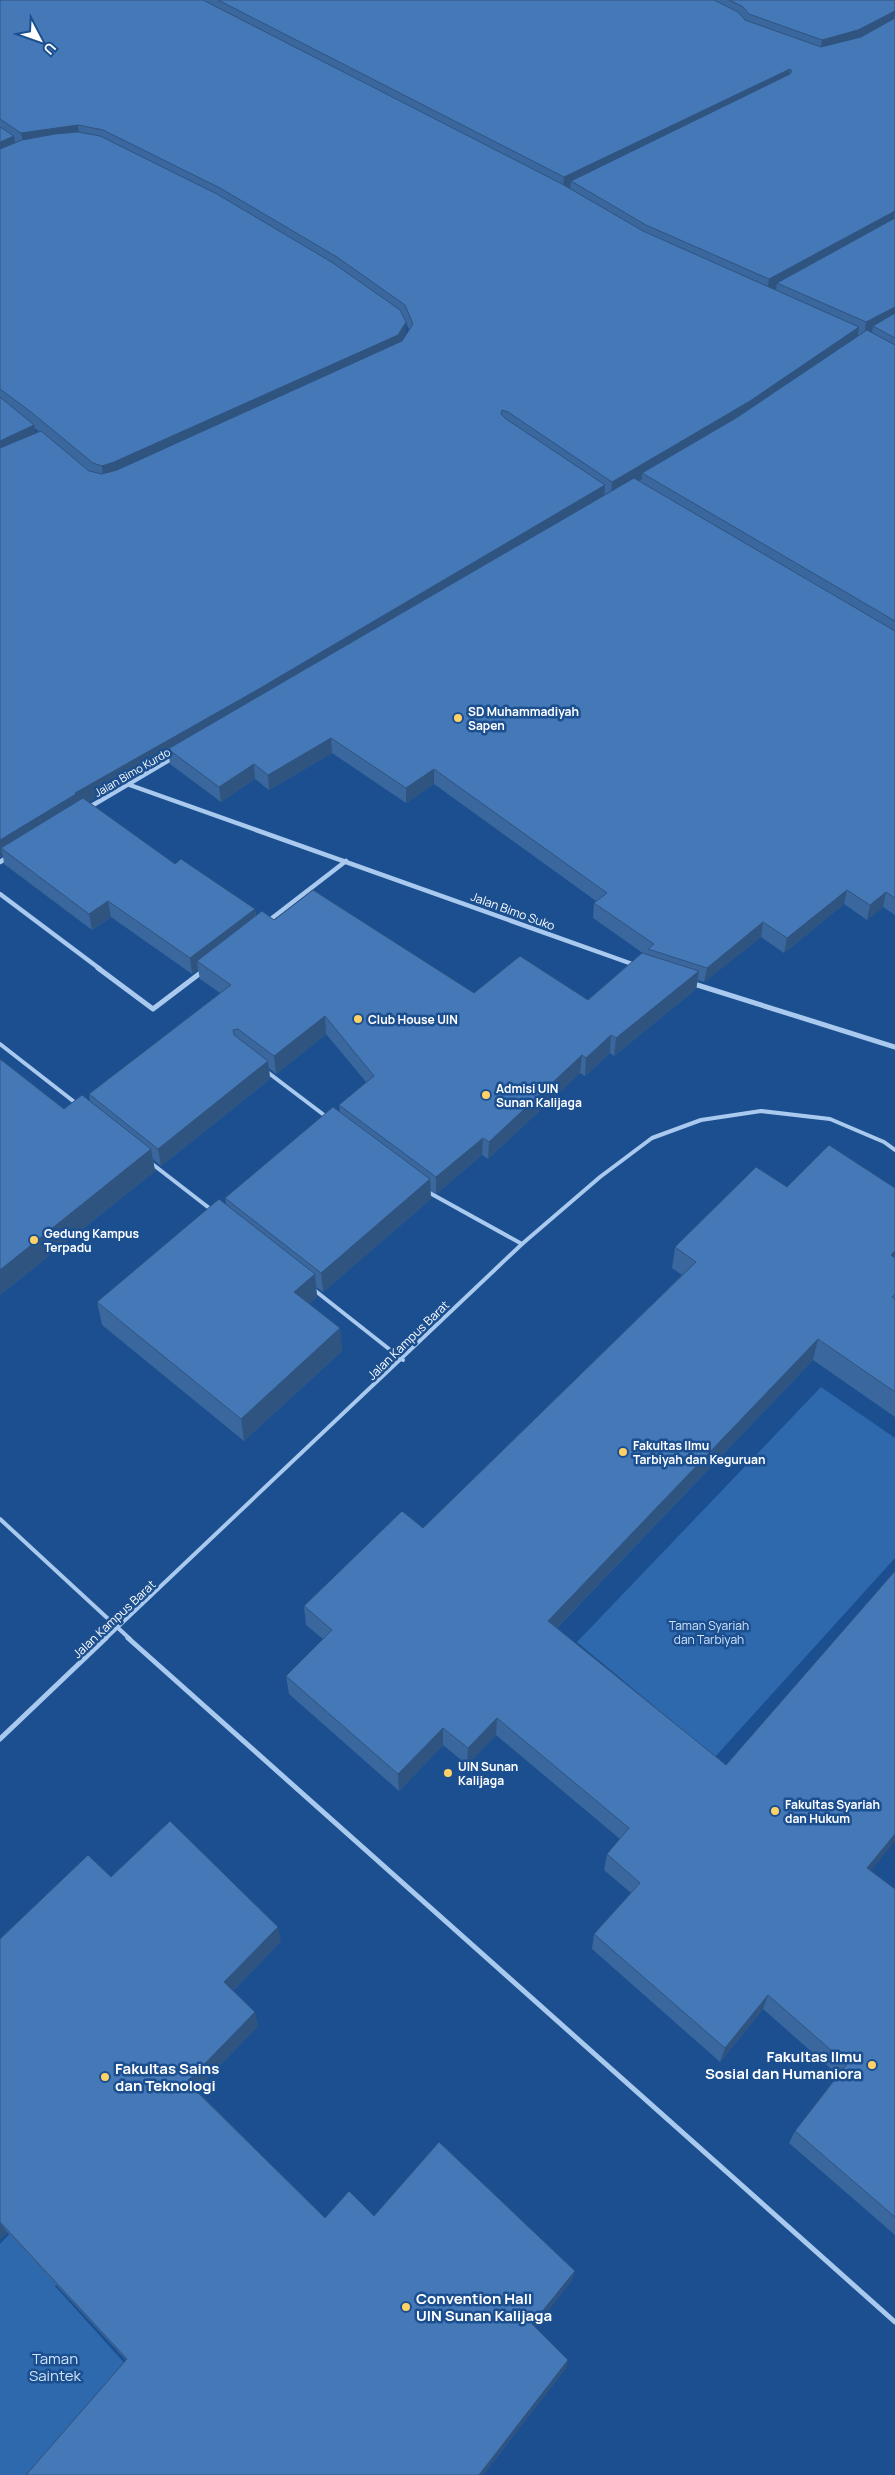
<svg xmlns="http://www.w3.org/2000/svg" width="895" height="2475" font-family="Manrope,sans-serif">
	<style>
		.green { fill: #2e69ad }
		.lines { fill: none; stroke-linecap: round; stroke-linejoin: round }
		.service-far1 { stroke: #a9c9ee; stroke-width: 4 }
		.service { stroke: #a9c9ee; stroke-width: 5 }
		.minor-far1 { stroke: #a9c9ee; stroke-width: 4.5 }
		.minor { stroke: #a9c9ee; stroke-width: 5 }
		.wall { fill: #3a679d; fill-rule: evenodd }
		.shaded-wall { fill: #305480 }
		.building { fill: #4478b7; stroke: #305480 }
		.poi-dot { fill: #ffd166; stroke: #1b4f8f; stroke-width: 2 }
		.labels { text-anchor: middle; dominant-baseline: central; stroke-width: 5; stroke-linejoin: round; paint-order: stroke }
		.far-street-label { font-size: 11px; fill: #fff; stroke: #1b4f8f }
		.poi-label { font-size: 12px; font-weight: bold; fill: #fff; stroke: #1b4f8f; text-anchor: start }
		.street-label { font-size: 12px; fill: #fff; stroke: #1b4f8f }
		.park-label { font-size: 12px; fill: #cfe3fa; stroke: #1b4f8f }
		.near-poi-label { font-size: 15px; font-weight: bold; fill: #fff; stroke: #1b4f8f; text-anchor: start }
		.near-park-label { font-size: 15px; fill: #cfe3fa; stroke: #1b4f8f }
	</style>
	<rect width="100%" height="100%" fill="#1b4f8f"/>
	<g class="green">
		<polygon points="821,1387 895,1438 895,1558 715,1757 577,1642"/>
		<polygon points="76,2165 121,2215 55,2286 128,2367 29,2475 0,2475 0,2244"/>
	</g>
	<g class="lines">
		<g class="service-far1">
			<polyline points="0,1044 77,1104"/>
			<polyline points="266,1071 328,1118"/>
			<polyline points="151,1163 213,1211"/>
			<polyline points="428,1192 522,1244"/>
			<polyline points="313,1289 403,1360"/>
			<polyline points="0,1519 130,1639"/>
			<polyline points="105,1639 522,1244 600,1177 652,1138 701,1120 761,1111 830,1119 884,1142 895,1150"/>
		</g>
		<g class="service">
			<polyline points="128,1638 895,2322"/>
			<polyline points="0,1739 106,1638"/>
		</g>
		<g class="minor-far1">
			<polyline points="127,784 635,965"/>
			<polyline points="88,808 176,756"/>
			<polyline points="0,862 8,857"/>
			<polyline points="0,894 100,969"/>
			<polyline points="267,922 346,861"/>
		</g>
		<g class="minor">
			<polyline points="98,968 153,1009 203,971"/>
			<polyline points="691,983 895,1047"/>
		</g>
	</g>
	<g class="wall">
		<path d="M0,0H895V915L883,907L867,920L844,904L784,953L761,937L704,982L698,980L696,989L614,1056L610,1053L585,1076L580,1073L488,1159L482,1155L436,1194L430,1190L431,1199L323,1292L316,1287L317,1297L309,1304L340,1328L342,1351L244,1441L102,1325L97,1302L226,1205L225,1198L340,1112L339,1105L366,1082L326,1034L276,1074L269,1068L270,1079L161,1166L153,1159L155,1171L0,1295V1059L64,1109L90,1102L89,1094L220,993L200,979L198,969L192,974L111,917L92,930L4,864L3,856L0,857ZM406,322L409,330L406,335ZM34,428L39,431L35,433ZM332,753L406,803L434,784L596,901L594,903L593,918L644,954L588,1000L474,993L274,920L256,916L255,909L175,864L88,802L169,756L170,764L221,802L255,779L269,790Z"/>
		<polygon points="787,1187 895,1188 895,1417 813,1360 557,1628 726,1765 871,1871 895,1889 895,2235 789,2143 795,2131 838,2075 763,2009 720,2062 592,1949 594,1934 631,1893 604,1870 607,1854 620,1839 496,1735 467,1765 443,1745 399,1791 289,1694 286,1676 323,1639 306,1625 304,1606 423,1528 682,1275 672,1268 675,1247"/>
		<polygon points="111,1877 281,1941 233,1991 258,2026 196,2090 325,2218 374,2216 572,2280 535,2327 566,2368 483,2475 26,2475 126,2360 7,2232 0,2239 0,1939"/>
	</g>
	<g class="shaded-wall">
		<polygon points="895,11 894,25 820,54 822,40"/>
		<polygon points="790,69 788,83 571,181 570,189 563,192 564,177"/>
		<polygon points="78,125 80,140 24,147 21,133"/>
		<polygon points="14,136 16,151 0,158 0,142"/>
		<polygon points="895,211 893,225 777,283 776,290 767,294 769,279"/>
		<polygon points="895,307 895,321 873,326 872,333 864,338 866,322"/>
		<polygon points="406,322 406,337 399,350 104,481 102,466"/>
		<polygon points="859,327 857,342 647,476 642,473 642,479 611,497 612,482"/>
		<polygon points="34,425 37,440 0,458 0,441"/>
		<polygon points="605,485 604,501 168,749 169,756 79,807 1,848 3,856 0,857 0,840 75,793"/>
		<polygon points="331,738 332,753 269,790 268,775"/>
		<polygon points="254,764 255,779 221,802 219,787"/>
		<polygon points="434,769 434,784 406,803 406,788"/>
		<polygon points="847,890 844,904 784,953 787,938"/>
		<polygon points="886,892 883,907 867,920 870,905"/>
		<polygon points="108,901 111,917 92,930 89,914"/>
		<polygon points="255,909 256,924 197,961 198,969 192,974 190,958"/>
		<polygon points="763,922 761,937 704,982 707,968"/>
		<polygon points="699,971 696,989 614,1056 616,1038"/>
		<polygon points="325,1016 326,1034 276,1074 274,1056"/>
		<polygon points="611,1035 610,1053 585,1076 586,1058"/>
		<polygon points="582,1055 580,1073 488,1159 489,1142"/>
		<polygon points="268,1061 270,1079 161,1166 158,1149"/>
		<polygon points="483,1138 482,1155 436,1194 436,1177"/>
		<polygon points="151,1149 155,1171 0,1295 0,1270"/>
		<polygon points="430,1179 431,1199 323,1292 321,1273"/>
		<polygon points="895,1251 895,1266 891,1255"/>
		<polygon points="315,1274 317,1297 296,1315 294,1292"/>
		<polygon points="340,1328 342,1351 244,1441 241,1419"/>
		<polygon points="818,1339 813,1360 546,1639 548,1621"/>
		<polygon points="497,1718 496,1735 467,1765 468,1748"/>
		<polygon points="443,1728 443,1745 399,1791 398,1774"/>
		<polygon points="895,1834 895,1841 860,1884 867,1868"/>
		<polygon points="278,1927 281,1941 228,1996 224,1982"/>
		<polygon points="768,1995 763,2009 720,2062 725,2048"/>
		<polygon points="255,2012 258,2026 192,2094 187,2082"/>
		<polygon points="0,2223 7,2232 0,2239"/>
		<polygon points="575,2271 572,2280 530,2333 532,2324"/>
		<polygon points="568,2360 566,2368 483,2475 479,2475"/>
	</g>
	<g class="building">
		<polygon points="0,0 203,0 562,184 643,231 859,327 750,401 612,482 508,412 502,410 501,414 506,419 605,485 257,690 75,793 76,794 0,840 0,448 41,431 89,471 102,474 117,470 402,341 413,324 405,305 337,257 220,188 103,130 78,125 21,133 0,119"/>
		<polygon points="218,0 714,0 738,12 745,20 821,47 861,37 895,18 895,211 769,279 646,225 571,181 790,74 792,71 790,69 564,177"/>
		<polygon points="729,0 895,0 895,11 858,30 822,40 749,14 742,6"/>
		<polygon points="0,127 14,136 0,142"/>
		<polygon points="78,132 100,136 217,194 333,263 400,310 406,322 398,335 114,462 102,466 93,463 31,412 0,389 0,149 22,140 55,134"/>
		<polygon points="895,218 895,307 866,322 777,283"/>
		<polygon points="895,313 895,338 873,326"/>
		<polygon points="867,330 895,345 895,621 642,473 736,418"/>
		<polygon points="0,397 34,425 0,441"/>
		<polygon points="634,478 895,631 895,898 886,892 870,905 847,890 787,938 763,922 707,968 648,949 654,944 594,903 607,893 434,769 406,788 331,738 268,775 254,764 219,787 168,749"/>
		<polygon points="83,798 175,864 181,859 255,909 190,958 108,901 89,914 1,848"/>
		<polygon points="313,890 474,993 520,956 588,1000 642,953 699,971 616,1038 611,1035 586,1058 582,1055 489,1142 483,1138 436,1177 339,1105 374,1076 325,1016 274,1056 238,1029 233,1030 234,1035 268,1061 158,1149 89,1094 231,985 197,961 262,911 274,920"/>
		<polygon points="0,1059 64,1109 82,1095 151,1149 0,1270"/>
		<polygon points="333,1107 430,1179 321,1273 225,1198"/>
		<polygon points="829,1145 895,1188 895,1251 891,1255 895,1258 895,1294 892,1297 895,1299 895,1392 818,1339 548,1621 726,1765 895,1571 895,1834 867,1868 895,1889 895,2217 795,2131 847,2064 768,1995 725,2048 594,1934 640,1883 607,1854 629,1828 497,1718 468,1748 443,1728 398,1774 286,1676 332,1630 304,1606 402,1511 423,1528 696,1262 675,1247 756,1167 787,1187"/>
		<polygon points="219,1199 315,1274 294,1292 340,1328 241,1419 97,1302"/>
		<polygon points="170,1821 278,1927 224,1982 255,2012 187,2082 325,2218 349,2191 374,2216 439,2142 575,2271 532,2324 568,2360 479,2475 26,2475 127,2359 0,2222 0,1939 88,1855 111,1877"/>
	</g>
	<g class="poi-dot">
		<circle cx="458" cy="718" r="5"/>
		<circle cx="358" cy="1019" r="5"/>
		<circle cx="486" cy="1095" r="5"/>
		<circle cx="34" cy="1240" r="5"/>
		<circle cx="623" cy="1452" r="5"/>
		<circle cx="448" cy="1773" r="5"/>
		<circle cx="775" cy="1811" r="5"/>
		<circle cx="872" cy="2065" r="5"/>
		<circle cx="105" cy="2077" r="5"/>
		<circle cx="406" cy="2307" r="5"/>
	</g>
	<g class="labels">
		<g class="far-street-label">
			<text transform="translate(132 772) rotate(-30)">Jalan Bimo Kurdo</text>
		</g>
		<g class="poi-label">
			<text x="468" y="711">SD Muhammadiyah<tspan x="468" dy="14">Sapen</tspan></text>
			<text x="368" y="1019">Club House UIN</text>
			<text x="496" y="1088">Admisi UIN<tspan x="496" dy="14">Sunan Kalijaga</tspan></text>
			<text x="44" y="1233">Gedung Kampus<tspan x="44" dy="14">Terpadu</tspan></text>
			<text x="633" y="1445">Fakultas Ilmu<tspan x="633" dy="14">Tarbiyah dan Keguruan</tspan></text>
			<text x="458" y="1766">UIN Sunan<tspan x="458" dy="14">Kalijaga</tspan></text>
			<text x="785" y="1804">Fakultas Syariah<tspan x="785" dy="14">dan Hukum</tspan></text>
		</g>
		<g class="street-label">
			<text transform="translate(513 911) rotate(20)">Jalan Bimo Suko</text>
			<text transform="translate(408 1340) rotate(-44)">Jalan Kampus Barat</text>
			<text transform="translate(114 1619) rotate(-43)">Jalan Kampus Barat</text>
		</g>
		<g class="park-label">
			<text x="709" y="1625">Taman Syariah<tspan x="709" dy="14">dan Tarbiyah</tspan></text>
		</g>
		<g class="near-poi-label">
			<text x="862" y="2056" text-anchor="end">Fakultas Ilmu<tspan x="862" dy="17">Sosial dan Humaniora</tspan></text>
			<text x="115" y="2068">Fakultas Sains<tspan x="115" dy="17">dan Teknologi</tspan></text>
			<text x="416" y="2298">Convention Hall<tspan x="416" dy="17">UIN Sunan Kalijaga</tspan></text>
		</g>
		<g class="near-park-label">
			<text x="55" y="2358">Taman<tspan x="55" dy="17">Saintek</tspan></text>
		</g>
	</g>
	<g transform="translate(40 40) rotate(131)" stroke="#1b4f8f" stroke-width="4" paint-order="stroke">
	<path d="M0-4L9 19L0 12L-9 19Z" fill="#ffffff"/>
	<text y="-8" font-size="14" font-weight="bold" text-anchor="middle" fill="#ffffff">U</text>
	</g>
</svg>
